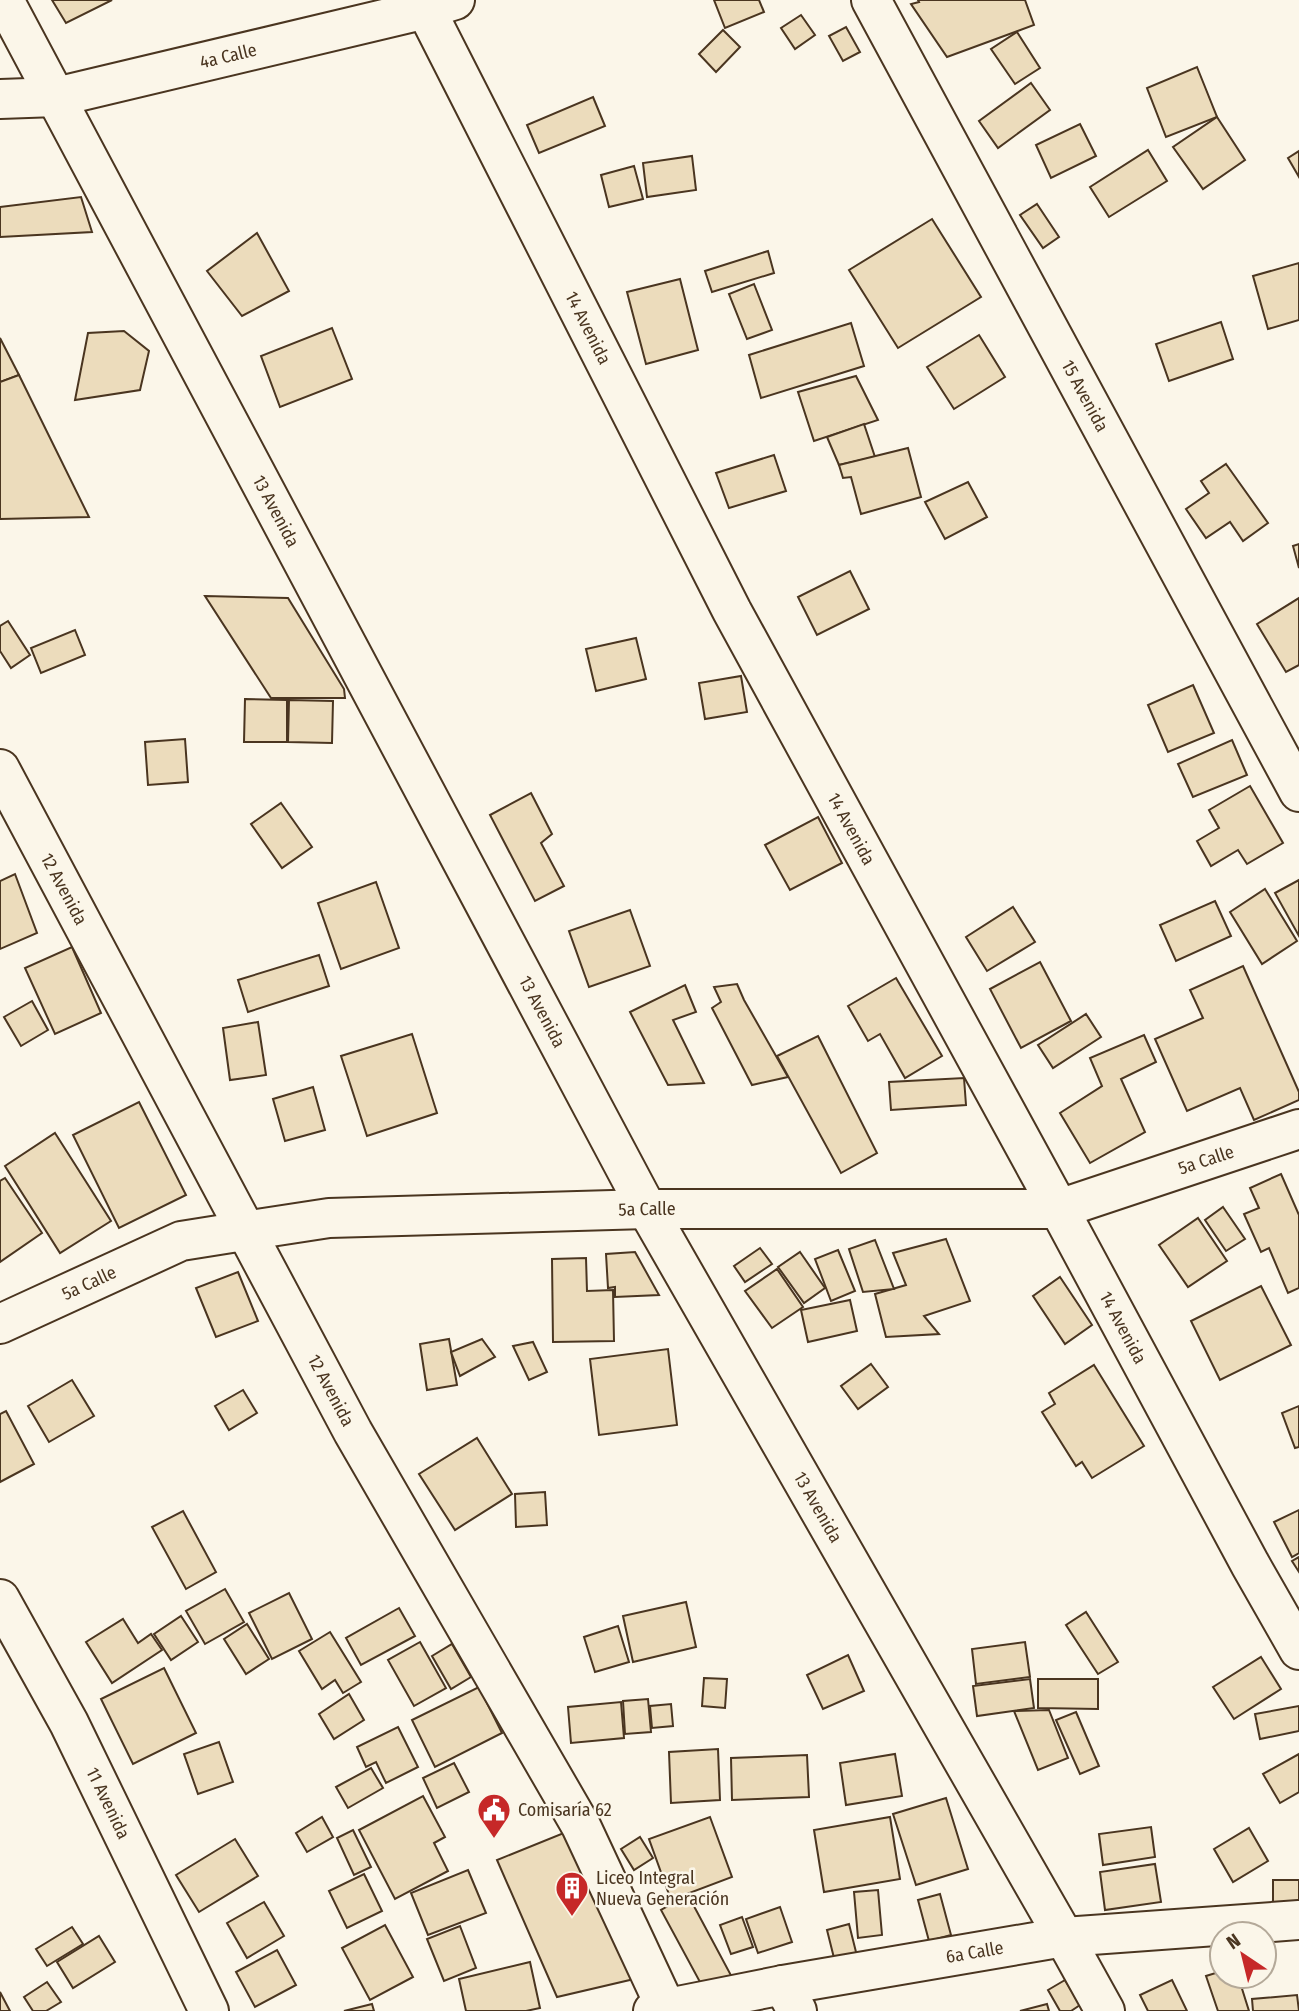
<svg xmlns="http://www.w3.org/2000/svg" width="1299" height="2011" font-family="'Fira Sans Condensed',sans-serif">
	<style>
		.building { fill: #ecdcbc; stroke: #4a3520; stroke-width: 2 }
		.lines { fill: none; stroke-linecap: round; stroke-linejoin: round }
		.minor-casing { stroke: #4a3520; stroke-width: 42 }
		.major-casing { stroke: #4a3520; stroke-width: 42 }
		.minor { stroke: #fbf6e9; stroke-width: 38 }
		.major { stroke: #fbf6e9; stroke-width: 38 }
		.labels { text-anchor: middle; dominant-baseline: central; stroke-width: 5; stroke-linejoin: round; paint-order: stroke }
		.street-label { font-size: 18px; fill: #4a3520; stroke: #fbf6e9 }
		.poi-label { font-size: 18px; fill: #4a3520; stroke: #fbf6e9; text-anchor: start }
	</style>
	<rect width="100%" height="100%" fill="#fbf6e9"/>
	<g class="building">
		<polygon points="52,0 112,0 66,23"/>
		<polygon points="714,0 759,0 764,12 725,28"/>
		<polygon points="918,0 1025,0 1034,25 947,57 911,4 919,2"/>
		<polygon points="801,15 815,35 795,49 781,28"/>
		<polygon points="846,27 860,52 843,61 829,36"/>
		<polygon points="723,30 740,47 716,72 699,54"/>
		<polygon points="1017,32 1040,68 1015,84 991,49"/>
		<polygon points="1197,67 1217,117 1166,137 1147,88"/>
		<polygon points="1031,83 1050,110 998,148 979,121"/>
		<polygon points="593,97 605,126 539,153 527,125"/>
		<polygon points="1217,117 1245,160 1203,189 1173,147"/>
		<polygon points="1080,124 1096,156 1051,178 1036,145"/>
		<polygon points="1148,150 1167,181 1109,217 1090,187"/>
		<polygon points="1299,151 1299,177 1288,158"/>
		<polygon points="692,156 696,190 647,197 643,163"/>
		<polygon points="634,166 643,199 609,207 601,175"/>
		<polygon points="81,197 92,232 0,237 0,207"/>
		<polygon points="1037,204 1059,237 1043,248 1020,215"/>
		<polygon points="932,219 981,297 898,348 849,270"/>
		<polygon points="257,233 289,291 242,316 207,271"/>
		<polygon points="768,251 774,273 712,292 705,271"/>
		<polygon points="1299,263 1299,320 1268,329 1253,276"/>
		<polygon points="680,279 698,350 646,364 627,292"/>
		<polygon points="754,284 772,330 747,339 729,294"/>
		<polygon points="1221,322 1233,359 1169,381 1156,344"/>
		<polygon points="851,323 864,366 761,398 749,355"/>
		<polygon points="332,328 352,379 280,407 261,356"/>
		<polygon points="124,331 149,351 140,390 75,400 88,333"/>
		<polygon points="979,335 1005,377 954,409 927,367"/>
		<polygon points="0,338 19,375 0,382"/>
		<polygon points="19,375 89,517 0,519 0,382"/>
		<polygon points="856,376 878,420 814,441 798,392"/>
		<polygon points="864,424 875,457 839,465 827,437"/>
		<polygon points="908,448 921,497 861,514 851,477 843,478 839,465"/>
		<polygon points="774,455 786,491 729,508 716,473"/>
		<polygon points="1226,464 1268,523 1243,541 1230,522 1206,538 1186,509 1209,493 1201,481"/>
		<polygon points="968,482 987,517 945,539 925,502"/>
		<polygon points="1299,544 1299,568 1293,546"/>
		<polygon points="850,571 869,609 817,635 798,597"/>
		<polygon points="205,596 288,598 344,689 345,698 271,698"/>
		<polygon points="1299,598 1299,665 1286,672 1257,624"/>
		<polygon points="8,621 30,655 11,668 0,651 0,626"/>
		<polygon points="75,630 85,655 41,673 31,648"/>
		<polygon points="636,638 646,679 596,691 586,649"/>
		<polygon points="741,676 747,712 705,719 699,683"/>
		<polygon points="1193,685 1214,733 1168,752 1148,705"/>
		<polygon points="245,699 287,700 287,742 244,742"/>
		<polygon points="289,700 333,701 332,743 288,742"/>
		<polygon points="185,739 188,782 148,785 145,742"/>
		<polygon points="1232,740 1247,775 1193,797 1178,764"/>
		<polygon points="1250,786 1283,843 1247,864 1238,850 1211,866 1197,841 1219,828 1209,810"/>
		<polygon points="531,793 552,834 541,843 564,886 535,901 490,815"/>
		<polygon points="281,803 312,847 282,868 251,824"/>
		<polygon points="818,817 842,863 790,890 765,845"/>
		<polygon points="15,874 37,933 0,949 0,881"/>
		<polygon points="1299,880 1299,936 1275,893"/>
		<polygon points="376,882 399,948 341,969 318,903"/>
		<polygon points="1265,889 1297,941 1262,964 1230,912"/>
		<polygon points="1215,901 1231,936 1176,961 1160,925"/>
		<polygon points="1013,907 1035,942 987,971 966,937"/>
		<polygon points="630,910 650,966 589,987 569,931"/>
		<polygon points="72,947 101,1013 55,1034 25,968"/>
		<polygon points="319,955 329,986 248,1012 238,980"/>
		<polygon points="1040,962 1071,1021 1021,1048 990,989"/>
		<polygon points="1243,966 1299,1092 1299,1100 1254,1120 1240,1088 1187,1111 1155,1039 1203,1018 1190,990"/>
		<polygon points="896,978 942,1056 905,1078 880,1034 868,1041 848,1006"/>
		<polygon points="737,984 744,1000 788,1077 752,1085 712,1008 721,1002 714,987"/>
		<polygon points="685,985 696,1012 673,1020 704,1083 668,1085 630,1012"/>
		<polygon points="32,1001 48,1030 21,1046 4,1017"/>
		<polygon points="1086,1014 1101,1037 1053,1068 1038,1045"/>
		<polygon points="258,1022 266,1075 230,1080 223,1028"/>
		<polygon points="412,1034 437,1113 367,1136 341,1056"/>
		<polygon points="1144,1035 1156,1062 1121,1079 1145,1132 1090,1163 1060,1113 1102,1086 1090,1058"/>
		<polygon points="818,1036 877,1153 841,1173 777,1056"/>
		<polygon points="964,1078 966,1105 891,1110 889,1082"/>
		<polygon points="313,1087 325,1130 285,1141 273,1099"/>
		<polygon points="139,1102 186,1195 119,1228 73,1135"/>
		<polygon points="55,1133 111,1221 60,1253 5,1166"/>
		<polygon points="1281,1174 1299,1215 1299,1288 1288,1293 1269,1248 1261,1252 1244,1214 1259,1208 1250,1188"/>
		<polygon points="5,1178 42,1233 0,1262 0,1181"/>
		<polygon points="1223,1207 1245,1239 1226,1251 1205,1220"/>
		<polygon points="1198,1218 1227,1261 1188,1287 1159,1245"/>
		<polygon points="946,1239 970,1301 924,1316 939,1334 886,1337 875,1294 906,1285 893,1253"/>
		<polygon points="875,1240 894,1289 863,1292 849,1249"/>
		<polygon points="760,1248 772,1264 745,1282 734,1266"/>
		<polygon points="838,1250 855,1291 831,1301 815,1259"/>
		<polygon points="635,1252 659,1295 615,1297 615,1287 608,1288 606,1254"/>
		<polygon points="800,1252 825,1288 804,1303 778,1267"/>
		<polygon points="586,1258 587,1291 613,1290 614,1341 553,1342 552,1259"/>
		<polygon points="777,1269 803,1307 772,1328 745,1291"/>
		<polygon points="238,1272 258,1321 216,1337 196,1288"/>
		<polygon points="1060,1277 1092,1325 1065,1344 1033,1296"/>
		<polygon points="1261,1286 1291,1345 1220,1380 1191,1321"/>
		<polygon points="850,1300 857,1331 808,1342 801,1310"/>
		<polygon points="449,1339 457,1385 427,1390 420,1344"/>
		<polygon points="482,1339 495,1357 460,1376 451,1352"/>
		<polygon points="533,1342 547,1372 529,1380 513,1346"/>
		<polygon points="668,1349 677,1425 599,1435 590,1359"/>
		<polygon points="871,1364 888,1387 858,1409 841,1386"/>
		<polygon points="1094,1365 1144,1446 1092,1478 1082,1462 1076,1466 1042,1412 1055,1404 1049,1393"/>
		<polygon points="72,1380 94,1416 49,1442 28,1406"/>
		<polygon points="243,1390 257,1413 229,1430 215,1406"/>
		<polygon points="1299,1406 1299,1447 1295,1448 1282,1413"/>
		<polygon points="6,1411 34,1464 0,1482 0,1414"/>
		<polygon points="477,1438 512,1494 455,1530 419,1474"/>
		<polygon points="545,1492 547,1525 516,1527 515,1494"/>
		<polygon points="1299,1510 1299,1553 1292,1557 1274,1522"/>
		<polygon points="183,1511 216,1572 186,1589 152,1527"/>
		<polygon points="1299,1557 1299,1572 1292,1561"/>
		<polygon points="225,1589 244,1622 205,1644 186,1611"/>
		<polygon points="289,1593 312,1639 272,1659 249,1613"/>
		<polygon points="686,1602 696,1647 633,1662 623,1616"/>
		<polygon points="399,1608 415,1636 361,1665 346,1638"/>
		<polygon points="1086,1612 1118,1662 1098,1674 1066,1625"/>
		<polygon points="181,1616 198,1642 171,1660 154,1634"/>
		<polygon points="123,1619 138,1643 151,1634 162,1650 112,1683 86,1642"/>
		<polygon points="247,1624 269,1659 246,1674 224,1639"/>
		<polygon points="618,1626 629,1662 595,1672 584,1637"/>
		<polygon points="330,1632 361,1682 343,1693 335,1680 322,1689 299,1651"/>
		<polygon points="420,1642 446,1688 414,1706 388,1660"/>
		<polygon points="1025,1642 1030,1677 976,1684 972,1649"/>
		<polygon points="452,1644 471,1677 451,1689 432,1656"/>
		<polygon points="848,1655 864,1691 823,1709 807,1675"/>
		<polygon points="1261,1657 1281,1689 1234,1719 1213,1687"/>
		<polygon points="164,1668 196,1733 133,1764 101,1699"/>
		<polygon points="704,1678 727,1679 725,1708 702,1706"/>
		<polygon points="1030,1679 1034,1708 977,1716 973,1686"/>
		<polygon points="1038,1679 1098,1679 1098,1709 1038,1708"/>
		<polygon points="479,1687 502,1733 435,1767 412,1720"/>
		<polygon points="349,1694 364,1720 334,1739 319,1714"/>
		<polygon points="648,1699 651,1732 625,1734 623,1701"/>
		<polygon points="621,1702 624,1738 571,1743 568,1707"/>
		<polygon points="671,1704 673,1726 652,1728 650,1706"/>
		<polygon points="1299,1706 1299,1731 1260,1739 1255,1714"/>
		<polygon points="1049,1710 1068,1758 1038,1770 1014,1711"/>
		<polygon points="1076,1712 1099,1766 1080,1774 1056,1720"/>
		<polygon points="398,1727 418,1767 386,1783 376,1762 366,1767 357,1747"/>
		<polygon points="219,1742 233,1782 198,1794 184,1754"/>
		<polygon points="718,1749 720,1800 671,1803 669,1752"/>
		<polygon points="895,1754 902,1796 846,1805 840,1763"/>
		<polygon points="1299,1754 1299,1792 1280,1803 1263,1774"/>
		<polygon points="807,1755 809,1797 732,1800 731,1758"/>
		<polygon points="454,1763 469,1792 437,1808 423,1778"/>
		<polygon points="371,1768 383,1788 348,1808 336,1787"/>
		<polygon points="423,1796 445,1837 434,1843 448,1871 395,1899 359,1830"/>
		<polygon points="946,1798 968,1869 916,1885 893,1814"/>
		<polygon points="322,1817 333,1837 307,1852 296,1833"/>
		<polygon points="710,1817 732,1877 671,1900 649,1839"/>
		<polygon points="890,1817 900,1879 824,1892 814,1830"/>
		<polygon points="581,1826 647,1976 557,1997 497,1860"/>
		<polygon points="1151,1827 1155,1857 1103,1865 1099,1834"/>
		<polygon points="1249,1828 1268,1861 1233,1882 1214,1849"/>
		<polygon points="353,1830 371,1867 354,1875 337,1838"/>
		<polygon points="640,1837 653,1858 634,1870 621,1849"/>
		<polygon points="235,1839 258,1876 199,1912 176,1875"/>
		<polygon points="1155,1864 1161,1902 1105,1910 1100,1872"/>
		<polygon points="468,1870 486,1913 428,1935 411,1893"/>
		<polygon points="364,1874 382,1911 347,1928 329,1891"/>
		<rect x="1273" y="1880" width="26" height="25"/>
		<polygon points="878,1890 882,1935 858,1938 854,1892"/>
		<polygon points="940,1894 951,1935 929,1941 918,1900"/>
		<polygon points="688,1895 734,1981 707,1995 661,1910"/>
		<polygon points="264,1902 284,1936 247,1958 227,1923"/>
		<polygon points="780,1907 792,1942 758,1953 746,1919"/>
		<polygon points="742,1917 753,1947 731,1954 720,1925"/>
		<polygon points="849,1924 857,1956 835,1962 827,1930"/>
		<polygon points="385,1925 413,1977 370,2000 342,1948"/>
		<polygon points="460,1926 476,1968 444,1981 427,1939"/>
		<polygon points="72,1927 83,1944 47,1966 36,1949"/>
		<polygon points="99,1936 115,1962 73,1988 57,1962"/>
		<polygon points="277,1950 296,1985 255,2007 236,1972"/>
		<polygon points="530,1962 540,2008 526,2011 466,2011 459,1979"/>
		<polygon points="1222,1971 1222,1976 1238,1976 1249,2011 1218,2011 1206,1976"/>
		<polygon points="1065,1980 1080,2005 1071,2011 1060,2011 1048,1990"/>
		<polygon points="1172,1980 1187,2011 1148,2011 1140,1995"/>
		<polygon points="47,1982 61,2002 46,2011 33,2011 24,1997"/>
		<polygon points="0,1992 10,2011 0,2011"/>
		<polygon points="1297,1995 1299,2011 1253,2011 1252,1999"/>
		<polygon points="372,2004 374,2011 344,2011"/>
		<polygon points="1047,2004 1049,2011 1020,2011"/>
	</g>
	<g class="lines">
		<defs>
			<g id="minor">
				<path id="s1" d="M4,0L647,1209L1064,1937L1105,2011"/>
				<path id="s2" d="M421,0L732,611L1059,1209L1250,1564L1299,1650"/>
				<path id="s3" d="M871,0L1299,792"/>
				<path id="s4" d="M0,99L56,97L426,9L455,0"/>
				<path id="s5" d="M0,769L353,1432L581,1826L666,2008"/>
				<path id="s6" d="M0,1324L181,1241L244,1231L329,1218L647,1209H1059L1299,1129"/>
				<path id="s7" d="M0,1599L69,1723L209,2011"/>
				<polyline points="783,1985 797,2011"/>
			</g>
			<g id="major">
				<path id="s8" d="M653,2011L783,1985L1064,1937L1299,1920"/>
			</g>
		</defs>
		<use href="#minor" class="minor-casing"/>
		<use href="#major" class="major-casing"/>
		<use href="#minor" class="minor"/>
		<use href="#major" class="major"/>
	</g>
	<defs>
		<symbol id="civic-pin" viewBox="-11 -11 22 30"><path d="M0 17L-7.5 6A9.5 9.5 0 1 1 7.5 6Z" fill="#c62828" stroke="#fbf6e9"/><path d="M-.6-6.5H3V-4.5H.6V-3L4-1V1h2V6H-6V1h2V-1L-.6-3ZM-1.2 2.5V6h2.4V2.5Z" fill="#fff"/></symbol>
		<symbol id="building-pin" viewBox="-11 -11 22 30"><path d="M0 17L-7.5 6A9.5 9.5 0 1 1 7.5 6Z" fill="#c62828" stroke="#fbf6e9"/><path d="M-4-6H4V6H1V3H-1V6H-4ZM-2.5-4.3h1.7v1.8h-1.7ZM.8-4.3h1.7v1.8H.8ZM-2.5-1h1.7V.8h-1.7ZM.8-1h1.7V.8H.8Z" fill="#fff"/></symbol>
	</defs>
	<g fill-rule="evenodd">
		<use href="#civic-pin" x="475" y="1791" width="38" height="52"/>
		<use href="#building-pin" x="553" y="1869" width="38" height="52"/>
	</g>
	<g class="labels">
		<g class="street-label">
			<text stroke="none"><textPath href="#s4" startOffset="233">4a Calle</textPath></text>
			<text stroke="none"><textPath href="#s2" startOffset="368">14 Avenida</textPath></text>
			<text stroke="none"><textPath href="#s3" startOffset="450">15 Avenida</textPath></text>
			<text stroke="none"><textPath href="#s1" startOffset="579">13 Avenida</textPath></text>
			<text stroke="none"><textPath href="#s2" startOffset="934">14 Avenida</textPath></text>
			<text stroke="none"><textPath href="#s5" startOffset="136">12 Avenida</textPath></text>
			<text stroke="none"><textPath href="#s1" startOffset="1146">13 Avenida</textPath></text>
			<text stroke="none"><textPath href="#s6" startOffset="1234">5a Calle</textPath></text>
			<text stroke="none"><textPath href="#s6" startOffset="667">5a Calle</textPath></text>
			<text stroke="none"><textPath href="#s6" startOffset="98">5a Calle</textPath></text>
			<text stroke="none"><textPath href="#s2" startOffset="1502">14 Avenida</textPath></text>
			<text stroke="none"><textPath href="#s5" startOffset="704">12 Avenida</textPath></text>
			<text stroke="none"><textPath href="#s1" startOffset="1713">13 Avenida</textPath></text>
			<text stroke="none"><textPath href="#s7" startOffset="231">11 Avenida</textPath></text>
			<text stroke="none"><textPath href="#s8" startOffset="327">6a Calle</textPath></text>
		</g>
		<g class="poi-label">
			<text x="518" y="1810">Comisaría 62</text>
			<text x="596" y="1878">Liceo Integral<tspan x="596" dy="21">Nueva Generación</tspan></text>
		</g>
	</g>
	<g transform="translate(1243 1955) rotate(325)"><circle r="33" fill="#fbf6e9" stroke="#b4a999" stroke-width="2"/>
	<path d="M0-5L12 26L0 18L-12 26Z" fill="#c62828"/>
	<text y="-10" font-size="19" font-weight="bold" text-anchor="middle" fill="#4a3520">N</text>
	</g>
</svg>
